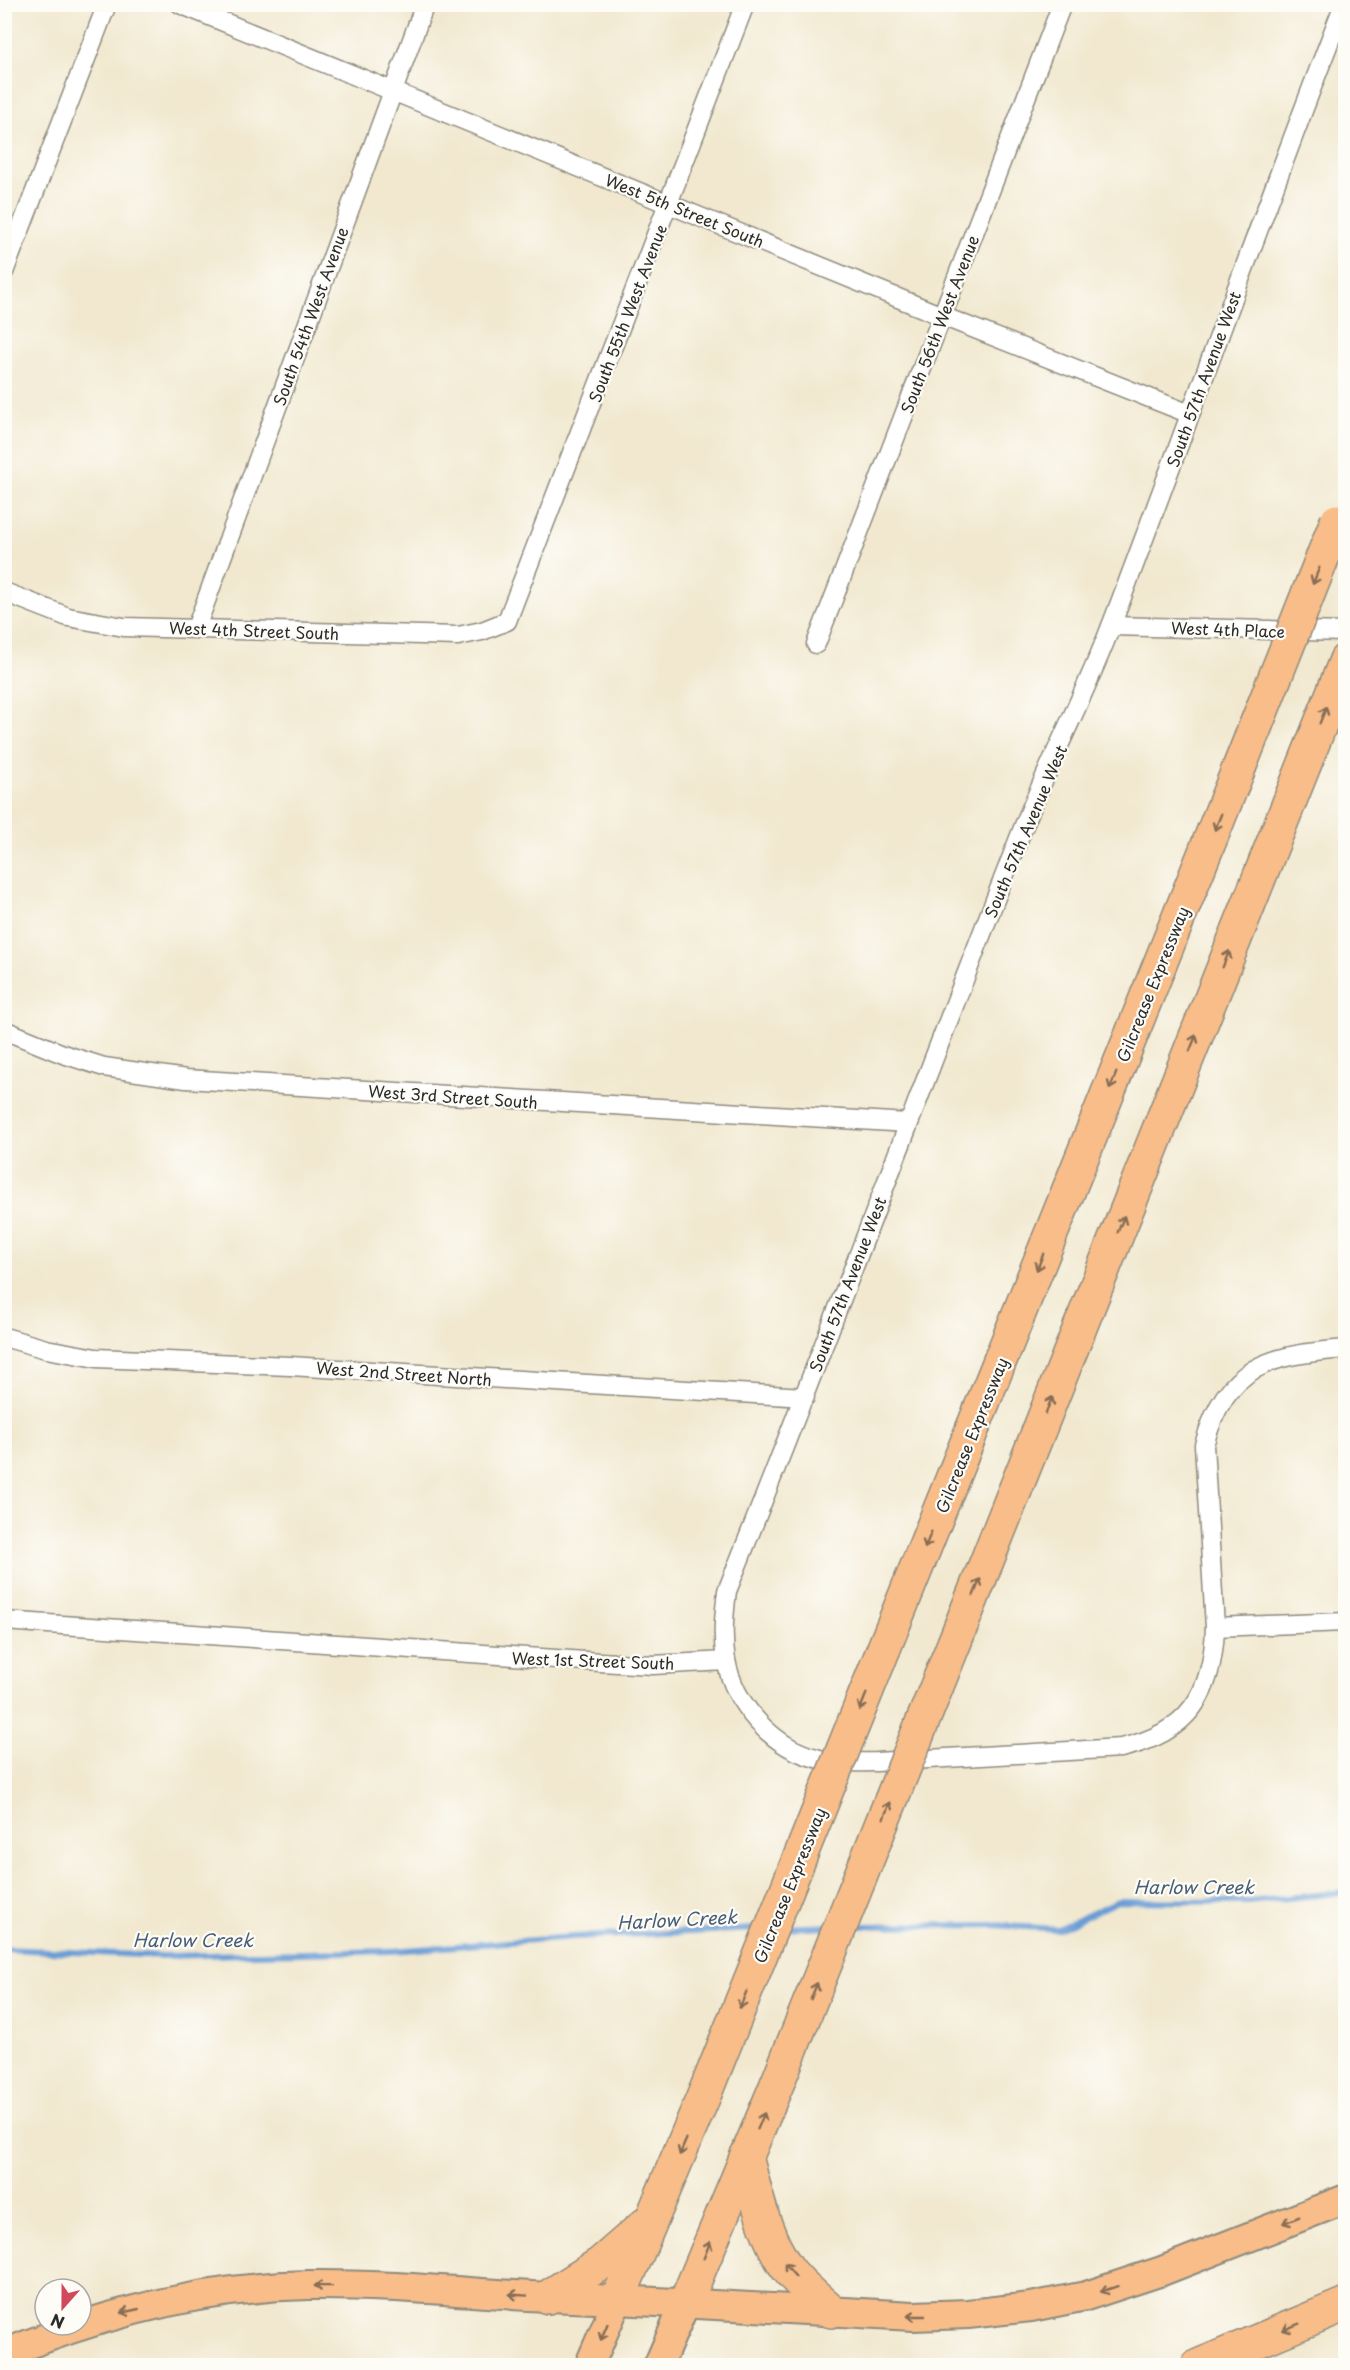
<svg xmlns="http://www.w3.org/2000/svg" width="1350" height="2370" font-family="'Playpen Sans',sans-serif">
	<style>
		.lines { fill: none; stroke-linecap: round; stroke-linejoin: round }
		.stream { stroke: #699dd5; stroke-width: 6 }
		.street-casing { stroke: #8e8a7d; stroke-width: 21 }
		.primary-casing { stroke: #8e8a7d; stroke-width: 32 }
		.highway-casing { stroke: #8e8a7d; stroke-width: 36 }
		.street { stroke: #fff; stroke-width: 18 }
		.primary { stroke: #f8bd89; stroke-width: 28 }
		.highway { stroke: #f8bd89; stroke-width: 33 }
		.highway-bridge-casing { stroke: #8e8a7d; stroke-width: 36; stroke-linecap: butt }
		.highway-bridge { stroke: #f8bd89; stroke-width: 33 }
		.oneway { stroke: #876d55 }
		.labels { text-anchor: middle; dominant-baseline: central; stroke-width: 4.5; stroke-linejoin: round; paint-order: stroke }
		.street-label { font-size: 16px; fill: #2b2b2b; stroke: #fdfcf7 }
		.water-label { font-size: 18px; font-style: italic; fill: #475e77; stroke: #fdfcf7 }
	</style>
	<rect width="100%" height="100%" fill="#fdfcf7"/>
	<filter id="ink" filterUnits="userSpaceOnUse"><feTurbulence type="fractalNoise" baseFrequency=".0167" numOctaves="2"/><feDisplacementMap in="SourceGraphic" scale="12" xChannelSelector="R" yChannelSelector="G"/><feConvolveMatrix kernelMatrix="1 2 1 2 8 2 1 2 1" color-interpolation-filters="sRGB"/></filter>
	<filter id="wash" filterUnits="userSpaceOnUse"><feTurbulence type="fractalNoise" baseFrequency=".008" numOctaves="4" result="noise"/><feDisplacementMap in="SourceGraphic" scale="24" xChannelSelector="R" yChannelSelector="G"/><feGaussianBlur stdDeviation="1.35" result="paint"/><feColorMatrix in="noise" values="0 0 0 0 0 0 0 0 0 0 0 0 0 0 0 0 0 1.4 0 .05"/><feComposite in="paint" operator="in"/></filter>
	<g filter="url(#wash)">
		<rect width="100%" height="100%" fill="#f1e8cf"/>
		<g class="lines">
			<g class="stream">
				<polyline points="850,1926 992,1925 1059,1929 1118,1901 1248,1902 1346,1892"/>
				<polyline points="781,1928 831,1926"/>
				<polyline points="4,1949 163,1956 392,1951 573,1937 759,1929"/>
			</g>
		</g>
	</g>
	<g filter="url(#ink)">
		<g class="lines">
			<defs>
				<g id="street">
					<polyline points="180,4 942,316 1190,414"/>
					<path d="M1344,4C1264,209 1191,416 1113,621C1086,693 1049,762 1021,833C922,1086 828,1340 727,1591C724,1615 722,1637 726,1660C734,1704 772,1747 816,1758C835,1764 856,1762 876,1762L1121,1748C1189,1733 1213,1694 1215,1627L1204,1445C1226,1365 1269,1355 1346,1349"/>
					<polyline points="4,272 107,4"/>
					<polyline points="4,592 68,617 124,627 458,636 482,631 507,621 745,4"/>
					<polyline points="1111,626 1346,632"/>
					<polyline points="196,628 425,4"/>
					<polyline points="816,644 1062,4"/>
					<polyline points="4,1030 63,1054 104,1067 186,1079 908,1123"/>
					<polyline points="4,1337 46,1349 96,1358 290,1366 805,1397"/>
					<polyline points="4,1621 600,1662 653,1665 726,1661"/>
					<polyline points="1215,1627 1346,1622"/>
				</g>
				<g id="primary">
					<path d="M4,2354C101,2314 204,2287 309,2285C389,2284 469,2293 549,2297C670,2302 792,2309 913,2316L968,2314L1031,2307L1086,2296L1162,2271L1346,2199"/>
					<polyline points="589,2366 618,2299"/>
					<polyline points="658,2366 685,2304"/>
				</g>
				<g id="highway">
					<polyline points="955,1641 1346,660"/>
					<polyline points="884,1648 1239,768"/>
					<path d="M746,2157C757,2196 764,2237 788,2269C800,2285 817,2298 831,2311"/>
					<polyline points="548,2297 600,2264 646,2224"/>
					<polyline points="618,2299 705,2093"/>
					<polyline points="685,2304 777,2084"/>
					<polyline points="1198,2366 1346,2304"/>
				</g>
			</defs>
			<use href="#street" class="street-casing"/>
			<use href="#primary" class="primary-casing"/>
			<use href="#highway" class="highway-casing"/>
			<use href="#street" class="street"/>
			<use href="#primary" class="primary"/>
			<use href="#highway" class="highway"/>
			<defs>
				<g id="highway-bridge">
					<polyline points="1239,768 1337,521"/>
					<polyline points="777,2084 955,1641"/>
					<polyline points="705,2093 884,1648"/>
				</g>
			</defs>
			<use href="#highway-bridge" class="highway-bridge-casing"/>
			<use href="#highway-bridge" class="highway-bridge"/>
		</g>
		<defs><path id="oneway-shaft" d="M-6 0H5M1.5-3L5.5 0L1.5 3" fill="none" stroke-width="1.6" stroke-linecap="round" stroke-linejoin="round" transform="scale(1.5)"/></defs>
		<g class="oneway">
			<use href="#oneway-shaft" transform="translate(1316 576) rotate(112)"/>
			<use href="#oneway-shaft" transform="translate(1323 715) rotate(-68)"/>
			<use href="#oneway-shaft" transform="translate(1218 822) rotate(112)"/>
			<use href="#oneway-shaft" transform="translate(1226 959) rotate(-68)"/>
			<use href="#oneway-shaft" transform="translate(1193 1043) rotate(-68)"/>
			<use href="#oneway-shaft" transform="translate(1113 1081) rotate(112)"/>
			<use href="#oneway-shaft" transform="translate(1121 1224) rotate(-68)"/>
			<use href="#oneway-shaft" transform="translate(1040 1262) rotate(112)"/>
			<use href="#oneway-shaft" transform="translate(1049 1405) rotate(-68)"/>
			<use href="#oneway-shaft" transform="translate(928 1540) rotate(112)"/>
			<use href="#oneway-shaft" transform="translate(977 1587) rotate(-68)"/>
			<use href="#oneway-shaft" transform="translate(863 1702) rotate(112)"/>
			<use href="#oneway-shaft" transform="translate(887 1810) rotate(-68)"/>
			<use href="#oneway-shaft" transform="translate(814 1991) rotate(-68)"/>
			<use href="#oneway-shaft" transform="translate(743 2000) rotate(112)"/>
			<use href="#oneway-shaft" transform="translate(761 2121) rotate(-67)"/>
			<use href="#oneway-shaft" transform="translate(683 2147) rotate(113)"/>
			<use href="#oneway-shaft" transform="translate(1291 2220) rotate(158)"/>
			<use href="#oneway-shaft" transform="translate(707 2250) rotate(-68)"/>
			<use href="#oneway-shaft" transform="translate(790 2270) rotate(-129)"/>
			<use href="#oneway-shaft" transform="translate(323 2286) rotate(-179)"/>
			<use href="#oneway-shaft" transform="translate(1109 2289) rotate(162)"/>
			<use href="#oneway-shaft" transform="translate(518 2295) rotate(-176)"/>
			<use href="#oneway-shaft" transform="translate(130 2311) rotate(167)"/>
			<use href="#oneway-shaft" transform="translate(916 2316) rotate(180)"/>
			<use href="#oneway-shaft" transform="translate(1291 2327) rotate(158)"/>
			<use href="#oneway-shaft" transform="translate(604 2332) rotate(113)"/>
		</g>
	</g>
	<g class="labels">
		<g class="street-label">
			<text transform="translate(685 210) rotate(22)">West 5th Street South</text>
			<text transform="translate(627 313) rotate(-69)">South 55th West Avenue</text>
			<text transform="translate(310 316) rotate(-70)">South 54th West Avenue</text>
			<text transform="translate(939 324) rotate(-69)">South 56th West Avenue</text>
			<text transform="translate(1203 379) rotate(-70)">South 57th Avenue West</text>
			<text transform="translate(1228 629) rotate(2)">West 4th Place</text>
			<text transform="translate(254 630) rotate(2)">West 4th Street South</text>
			<text transform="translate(1025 831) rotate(-67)">South 57th Avenue West</text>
			<text transform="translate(1152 984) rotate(-68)">Gilcrease Expressway</text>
			<text transform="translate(453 1096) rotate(4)">West 3rd Street South</text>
			<text transform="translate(847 1284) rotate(-69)">South 57th Avenue West</text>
			<text transform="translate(404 1373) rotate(4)">West 2nd Street North</text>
			<text transform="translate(971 1435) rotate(-68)">Gilcrease Expressway</text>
			<text transform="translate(593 1660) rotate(2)">West 1st Street South</text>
			<text transform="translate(789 1885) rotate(-68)">Gilcrease Expressway</text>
		</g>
		<g class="water-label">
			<text x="1194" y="1886">Harlow Creek</text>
			<text transform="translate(677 1919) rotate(-3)">Harlow Creek</text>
			<text x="193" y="1939">Harlow Creek</text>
		</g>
	</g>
	<rect width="1350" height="2370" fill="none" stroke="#fdfcf7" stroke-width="24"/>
	<g transform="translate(63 2307) rotate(201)"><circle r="28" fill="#fdfcf7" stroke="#a9a8a5" stroke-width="1.5"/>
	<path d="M0-4.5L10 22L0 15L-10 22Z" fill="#d1495b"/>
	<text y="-9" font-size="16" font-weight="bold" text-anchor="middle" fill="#2b2b2b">N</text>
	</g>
</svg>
